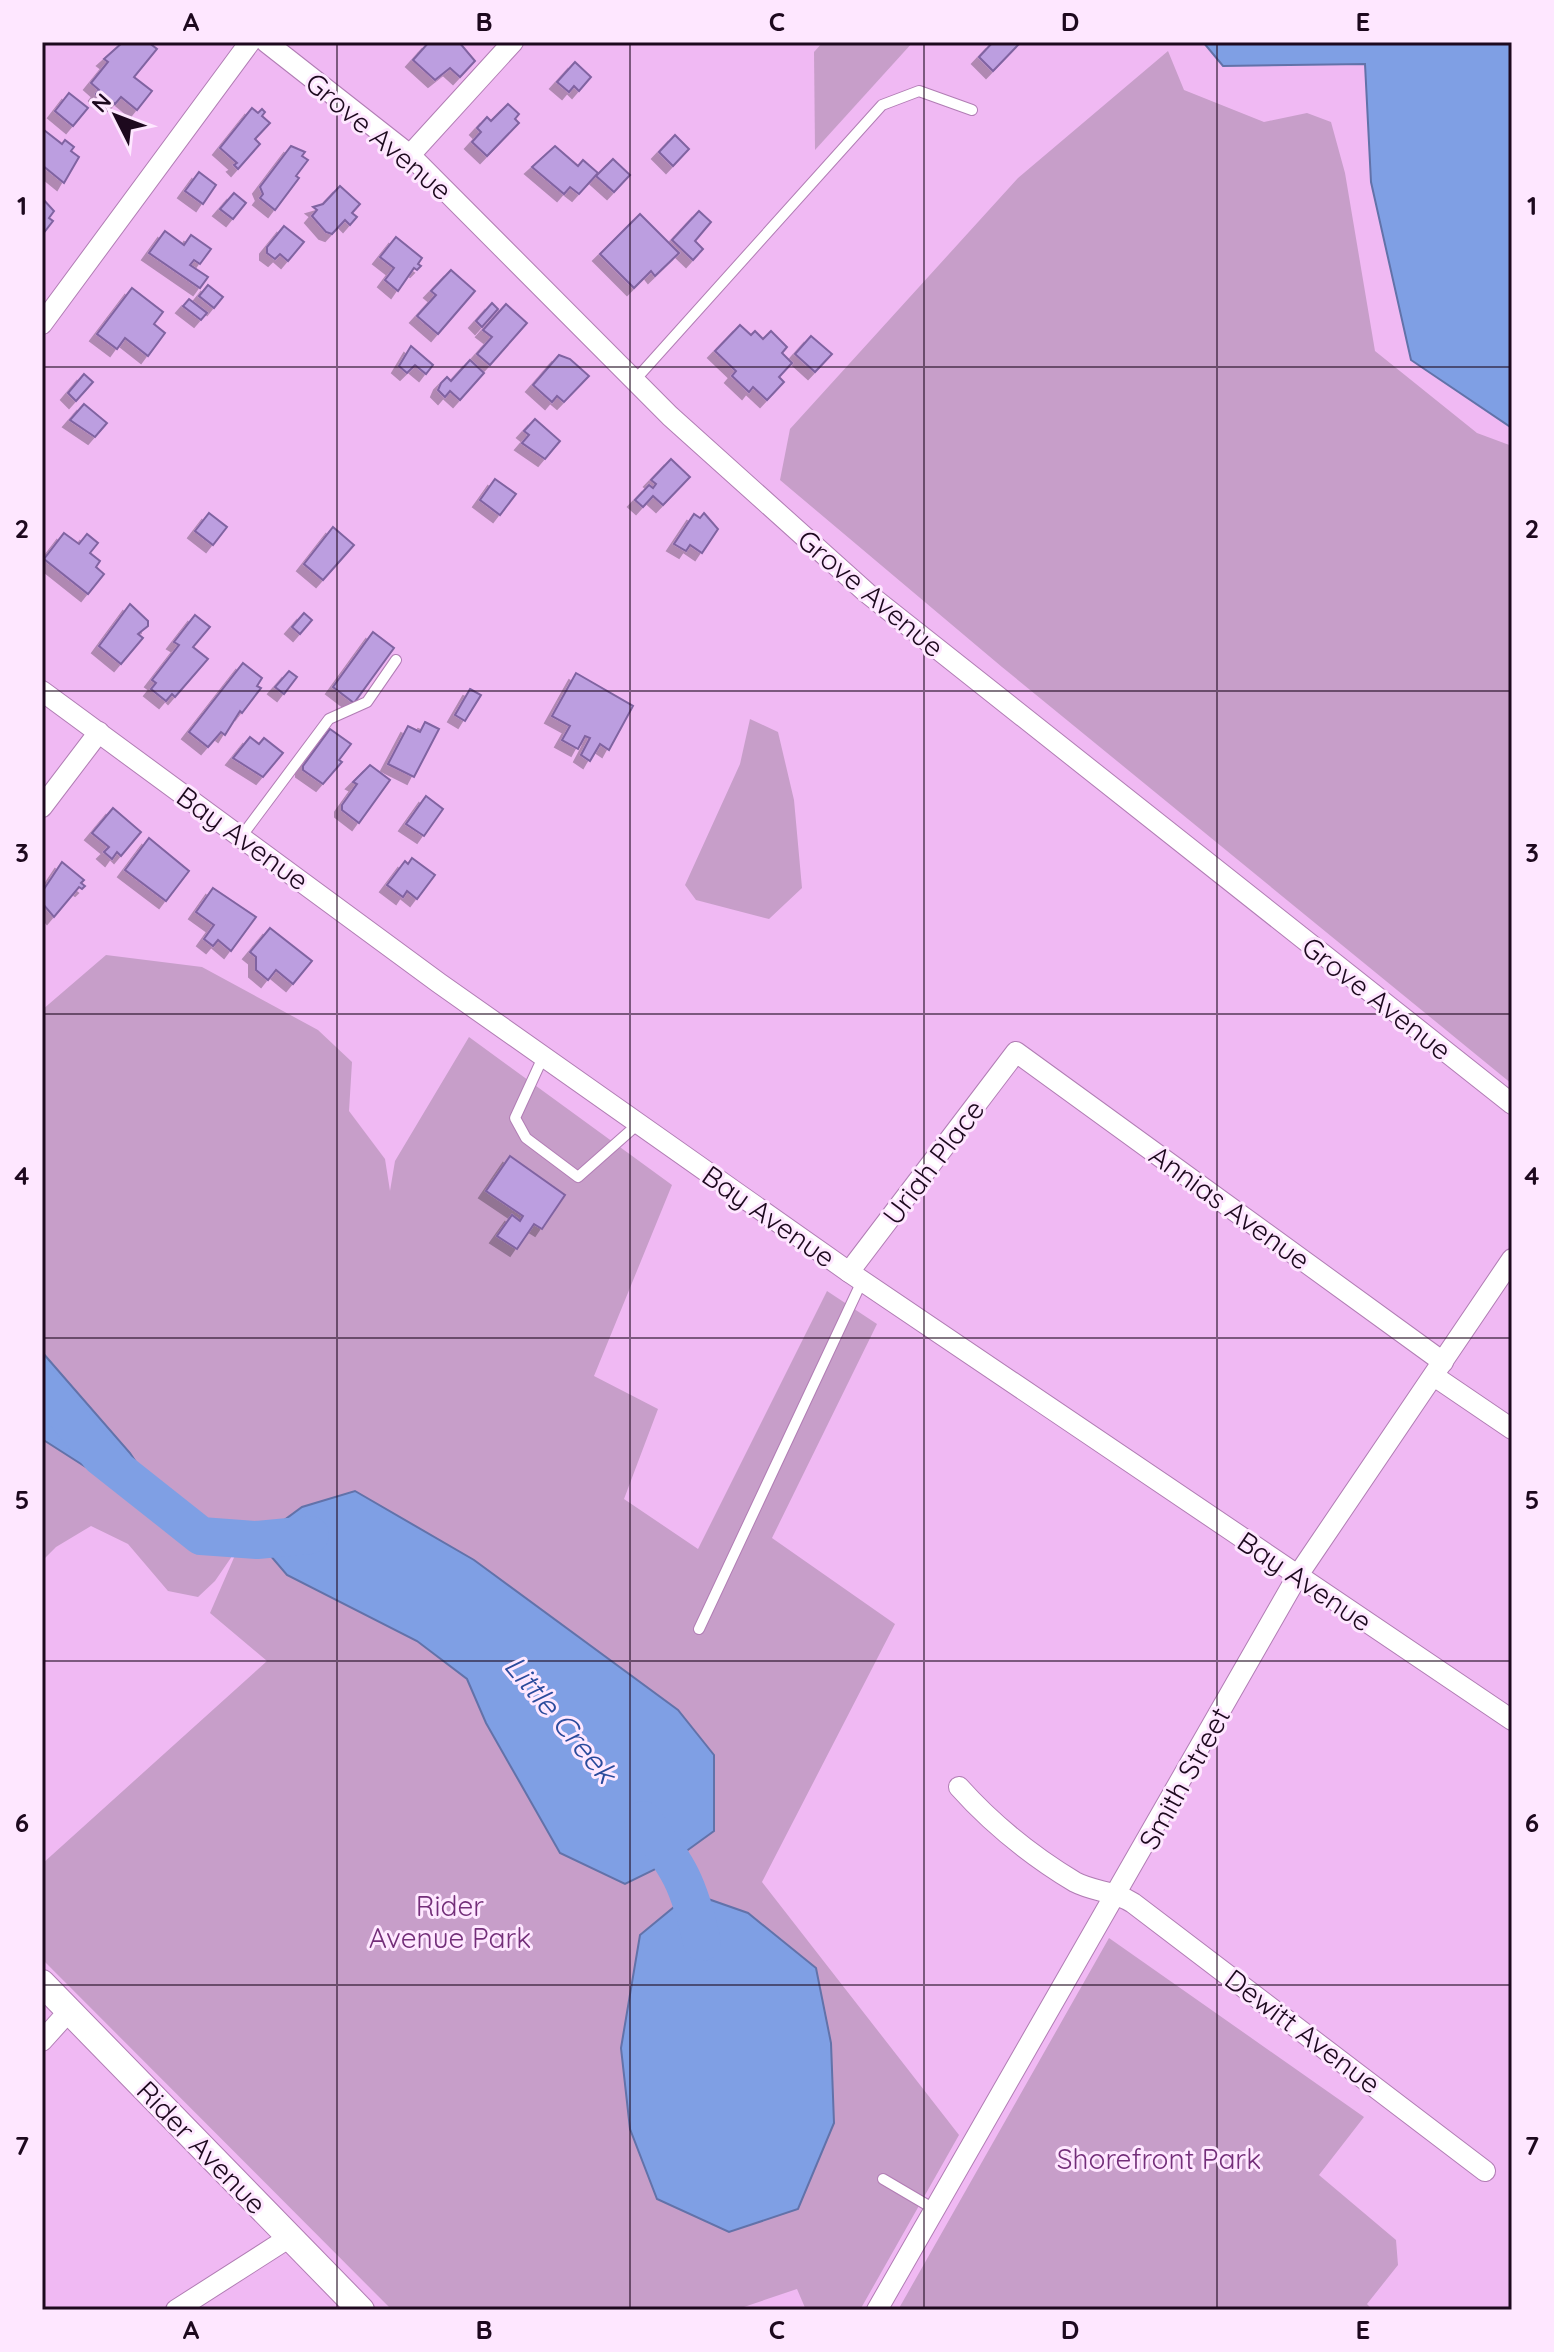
<svg xmlns="http://www.w3.org/2000/svg" width="1554" height="2352" font-family="Quicksand,sans-serif">
	<style>
		.green { fill: #c79ec9 }
		.water { fill: #7f9fe4; stroke: #6272a9; stroke-width: 2 }
		.lines { fill: none; stroke-linecap: round; stroke-linejoin: round }
		.river { stroke: #7f9fe4; stroke-width: 38 }
		.building { fill: #bc9ee0; stroke: #8063a1; stroke-width: 2; filter: url(#shadow) }
		.service-casing { stroke: #b17db4; stroke-width: 12 }
		.minor-casing { stroke: #b17db4; stroke-width: 22 }
		.tertiary-casing { stroke: #b17db4; stroke-width: 28 }
		.service { stroke: #fff; stroke-width: 10 }
		.minor { stroke: #fff; stroke-width: 20 }
		.tertiary { stroke: #fff; stroke-width: 26 }
		.grid { fill: none; stroke: #1d091e; stroke-width: 2; stroke-opacity: 0.55 }
		.labels { text-anchor: middle; dominant-baseline: central; stroke-width: 6; stroke-linejoin: round; paint-order: stroke }
		.street-label { font-size: 28px; fill: #1d091e; stroke: #fee7ff }
		.park-label { font-size: 28px; fill: #732e79; stroke: #fee7ff }
		.water-label { font-size: 30px; font-style: italic; fill: #2a4b9c; stroke: #fee7ff }
		.neatline { fill: none; stroke: #1d091e; stroke-width: 3 }
		.grid-label { font-size: 26px; text-anchor: middle; font-weight: bold; fill: #1d091e }
	</style>
	<defs>
		<filter id="shadow"><feDropShadow dx="-7" dy="7" stdDeviation="0" flood-color="#0004"/></filter>
	</defs>
	<rect width="100%" height="100%" fill="#f0b9f3"/>
	<g class="green">
		<polygon points="823,42 913,42 815,150 814,52"/>
		<polygon points="1168,51 1184,90 1264,122 1307,113 1331,122 1345,173 1375,351 1477,433 1512,446 1512,1084 1002,667 780,480 790,429 1018,178"/>
		<polygon points="750,719 778,732 794,800 802,888 769,919 696,900 685,885 740,764"/>
		<polygon points="106,955 202,967 318,1030 352,1062 349,1111 385,1159 390,1191 395,1161 469,1037 672,1185 594,1376 658,1409 624,1499 698,1549 827,1291 877,1324 772,1538 895,1624 762,1882 959,2135 860,2310 806,2310 797,2289 735,2310 392,2310 42,1959 42,1864 267,1661 210,1613 239,1546 215,1581 198,1597 168,1591 128,1544 91,1526 56,1547 42,1561 42,1439 117,1487 42,1352 42,1010"/>
		<polygon points="1109,1938 1364,2117 1319,2175 1396,2240 1398,2265 1367,2304 1373,2310 898,2310"/>
	</g>
	<g class="water">
		<polygon points="1203,42 1512,42 1512,428 1411,360 1371,182 1365,64 1223,66"/>
		<polygon points="42,1352 130,1453 148,1480 117,1487 42,1439"/>
		<polygon points="355,1491 474,1560 678,1710 714,1755 714,1831 674,1860 625,1884 560,1853 486,1723 467,1679 417,1641 287,1575 257,1540 302,1507"/>
		<polygon points="691,1893 748,1913 816,1968 831,2043 834,2123 798,2209 729,2232 657,2199 630,2129 621,2048 640,1935"/>
	</g>
	<g class="lines">
		<g class="river">
			<polyline points="42,1386 100,1456 201,1536 257,1540 310,1535"/>
			<path d="M643,1820C679,1867 689,1884 702,1942"/>
		</g>
	</g>
	<g class="building">
		<polygon points="123,42 148,42 157,49 134,77 152,91 137,110 121,97 115,104 103,93 99,97 96,94 99,90 91,83 108,62 104,59"/>
		<polygon points="429,42 459,42 475,61 460,77 450,68 435,80 413,60"/>
		<polygon points="993,42 1021,42 993,71 979,57"/>
		<polygon points="575,62 591,77 579,91 574,86 569,92 557,82"/>
		<polygon points="69,93 88,108 73,126 55,111"/>
		<polygon points="508,104 519,114 515,119 519,123 487,156 472,142 481,132 477,128 487,117 491,121"/>
		<polygon points="252,108 258,113 262,109 265,112 262,116 270,123 255,139 260,144 238,169 234,165 237,163 220,148"/>
		<polygon points="44,130 62,144 65,140 74,147 71,151 79,157 64,183 42,165"/>
		<polygon points="675,135 689,149 673,166 659,152"/>
		<polygon points="291,146 305,152 302,156 308,160 296,176 299,178 275,210 260,198 263,194 260,187"/>
		<polygon points="555,146 578,166 583,160 598,173 579,194 570,187 564,194 532,167"/>
		<polygon points="613,159 630,175 614,192 596,176"/>
		<polygon points="199,172 216,185 203,204 185,191"/>
		<polygon points="340,186 360,204 352,213 357,217 350,225 345,220 332,234 326,232 312,216 317,210 313,207 323,204"/>
		<polygon points="234,193 246,203 233,219 220,209"/>
		<polygon points="42,198 54,211 49,218 53,221 42,235"/>
		<polygon points="699,211 711,222 695,241 703,249 693,260 672,240"/>
		<polygon points="640,214 679,253 655,276 651,271 634,288 600,254"/>
		<polygon points="284,226 304,242 288,261 280,254 275,259 267,253 267,247"/>
		<polygon points="165,231 184,245 191,235 211,249 200,264 194,260 190,265 208,277 200,288 149,253"/>
		<polygon points="396,237 422,258 418,264 421,266 417,270 414,268 398,291 385,280 394,268 380,257"/>
		<polygon points="451,270 475,291 438,334 417,316 436,295 431,291"/>
		<polygon points="208,285 223,297 214,308 199,296"/>
		<polygon points="132,288 163,312 154,324 165,333 148,356 125,338 117,349 97,334"/>
		<polygon points="189,299 207,313 201,320 183,306"/>
		<polygon points="492,303 498,309 482,327 476,321"/>
		<polygon points="506,304 527,323 490,365 477,354 492,337 483,330"/>
		<polygon points="740,325 751,335 755,331 763,339 771,331 787,347 782,353 792,363 779,377 784,382 767,400 753,387 749,392 732,376 736,371 715,351"/>
		<polygon points="811,336 832,354 815,372 795,354"/>
		<polygon points="411,346 433,365 426,374 415,365 407,373 399,366"/>
		<polygon points="559,355 570,359 589,376 564,402 557,396 552,402 533,385"/>
		<polygon points="470,360 484,373 460,400 450,391 445,397 438,390 441,383 447,377 451,381"/>
		<polygon points="84,374 93,382 76,401 68,393"/>
		<polygon points="84,404 107,423 95,437 70,420"/>
		<polygon points="535,419 560,441 545,459 522,443 529,435 524,431"/>
		<polygon points="671,459 690,477 663,505 653,496 643,507 635,500 649,485 653,488 656,484 651,480"/>
		<polygon points="495,479 516,494 500,515 480,500"/>
		<polygon points="209,513 227,527 213,545 195,531"/>
		<polygon points="704,513 718,529 702,553 690,545 686,551 674,544 694,514 700,518"/>
		<polygon points="333,527 354,545 323,580 304,564"/>
		<polygon points="64,533 79,544 87,534 98,543 90,553 100,561 96,567 104,574 88,594 44,559"/>
		<polygon points="130,604 148,621 148,626 138,634 143,638 121,664 99,646"/>
		<polygon points="304,613 312,620 300,634 292,627"/>
		<polygon points="195,615 210,627 193,647 208,659 175,697 172,694 166,701 151,689 156,683 152,680 179,645 174,642"/>
		<polygon points="373,632 394,648 354,703 333,687"/>
		<polygon points="243,663 262,678 257,686 261,688 242,713 240,711 225,735 221,732 208,747 189,732"/>
		<polygon points="289,671 297,677 284,694 275,687"/>
		<polygon points="576,673 633,706 609,750 600,744 590,761 581,755 590,738 585,736 578,749 562,740 570,726 552,716"/>
		<polygon points="470,689 481,695 465,721 455,715"/>
		<polygon points="425,722 439,729 414,777 388,764 408,726 420,732"/>
		<polygon points="330,729 351,744 339,760 342,762 323,784 303,770 303,766"/>
		<polygon points="250,737 259,744 264,738 283,753 263,777 233,758"/>
		<polygon points="370,765 390,780 359,823 342,810 342,805 357,784 353,782"/>
		<polygon points="426,796 443,809 424,836 406,824"/>
		<polygon points="113,808 141,832 121,856 117,852 112,859 104,852 109,847 92,833"/>
		<polygon points="149,838 189,871 166,901 125,870"/>
		<polygon points="412,858 435,875 417,899 407,891 403,897 387,885 405,861 408,864"/>
		<polygon points="62,862 84,880 81,883 85,886 82,889 79,887 54,917 42,903 42,892"/>
		<polygon points="213,888 256,917 231,951 218,940 213,946 204,939 214,925 196,912"/>
		<polygon points="270,928 312,961 293,984 276,970 268,980 256,970 256,957 250,952"/>
		<polygon points="510,1156 565,1195 542,1229 534,1224 517,1249 497,1236 512,1215 520,1221 523,1216 486,1191"/>
	</g>
	<g class="lines">
		<defs>
			<g id="service">
				<polyline points="635,380 882,105 919,91 972,110"/>
				<polyline points="241,837 329,719 367,702 396,660"/>
				<polyline points="543,1057 515,1118 526,1138 578,1177 638,1124"/>
				<polyline points="699,1629 862,1281"/>
				<polyline points="883,2179 934,2209"/>
			</g>
			<g id="minor">
				<polyline points="266,42 410,155 670,416 867,593 1512,1104"/>
				<polyline points="410,155 513,42"/>
				<polyline points="42,324 250,42"/>
				<polyline points="42,691 439,983 849,1272 1512,1720"/>
				<polyline points="42,807 99,732"/>
				<polyline points="849,1272 1016,1052 1443,1362"/>
				<polyline points="1434,1376 1512,1429"/>
				<path d="M959,1787C993,1825 1032,1856 1075,1882C1094,1892 1115,1891 1133,1903L1485,2171"/>
				<polyline points="42,2041 69,2011"/>
				<polyline points="176,2310 290,2237"/>
				<polyline points="877,2310 1298,1575 1512,1259"/>
			</g>
			<polyline id="tertiary" points="42,1983 361,2310"/>
		</defs>
		<use href="#service" class="service-casing"/>
		<use href="#minor" class="minor-casing"/>
		<use href="#tertiary" class="tertiary-casing"/>
		<use href="#service" class="service"/>
		<use href="#minor" class="minor"/>
		<use href="#tertiary" class="tertiary"/>
	</g>
	<path class="grid" d="M337,42V2310M630,42V2310M924,42V2310M1217,42V2310M42,367H1512M42,691H1512M42,1014H1512M42,1338H1512M42,1661H1512M42,1985H1512"/>
	<g class="labels">
		<g class="street-label">
			<text transform="translate(379 136) rotate(40)">Grove Avenue</text>
			<text transform="translate(871 593) rotate(40)">Grove Avenue</text>
			<text transform="translate(243 838) rotate(36)">Bay Avenue</text>
			<text transform="translate(1377 998) rotate(38)">Grove Avenue</text>
			<text transform="translate(933 1162) rotate(-53)">Uriah Place</text>
			<text transform="translate(1230 1207) rotate(36)">Annias Avenue</text>
			<text transform="translate(769 1216) rotate(35)">Bay Avenue</text>
			<text transform="translate(1305 1581) rotate(34)">Bay Avenue</text>
			<text transform="translate(1184 1778) rotate(-61)">Smith Street</text>
			<text transform="translate(1303 2031) rotate(37)">Dewitt Avenue</text>
			<text transform="translate(202 2147) rotate(46)">Rider Avenue</text>
		</g>
		<g class="park-label">
			<text x="450" y="1905">Rider<tspan x="450" dy="32">Avenue Park</tspan></text>
			<text x="1159" y="2158">Shorefront Park</text>
		</g>
		<g class="water-label">
			<text transform="translate(561 1719) rotate(50)">Little Creek</text>
		</g>
	</g>
	<rect width="1554" height="2352" fill="none" stroke="#fee7ff" stroke-width="88"/>
	<g transform="translate(116 116) rotate(312)" stroke="#fee7ff" stroke-width="6" paint-order="stroke">
	<path d="M0-6L14 30L0 20L-14 30Z" fill="#1d091e"/>
	<text y="-12" font-size="22" font-weight="bold" text-anchor="middle" fill="#1d091e">N</text>
	</g>
	<rect x="44" y="44" width="1466" height="2264" class="neatline"/>
	<g class="grid-label">
		<text x="191" y="31">A</text>
		<text x="484" y="31">B</text>
		<text x="777" y="31">C</text>
		<text x="1070" y="31">D</text>
		<text x="1363" y="31">E</text>
		<text x="22" y="215">1</text>
		<text x="1532" y="215">1</text>
		<text x="22" y="538">2</text>
		<text x="1532" y="538">2</text>
		<text x="22" y="862">3</text>
		<text x="1532" y="862">3</text>
		<text x="22" y="1185">4</text>
		<text x="1532" y="1185">4</text>
		<text x="22" y="1509">5</text>
		<text x="1532" y="1509">5</text>
		<text x="22" y="1832">6</text>
		<text x="1532" y="1832">6</text>
		<text x="22" y="2155">7</text>
		<text x="1532" y="2155">7</text>
		<text x="191" y="2339">A</text>
		<text x="484" y="2339">B</text>
		<text x="777" y="2339">C</text>
		<text x="1070" y="2339">D</text>
		<text x="1363" y="2339">E</text>
	</g>
</svg>
